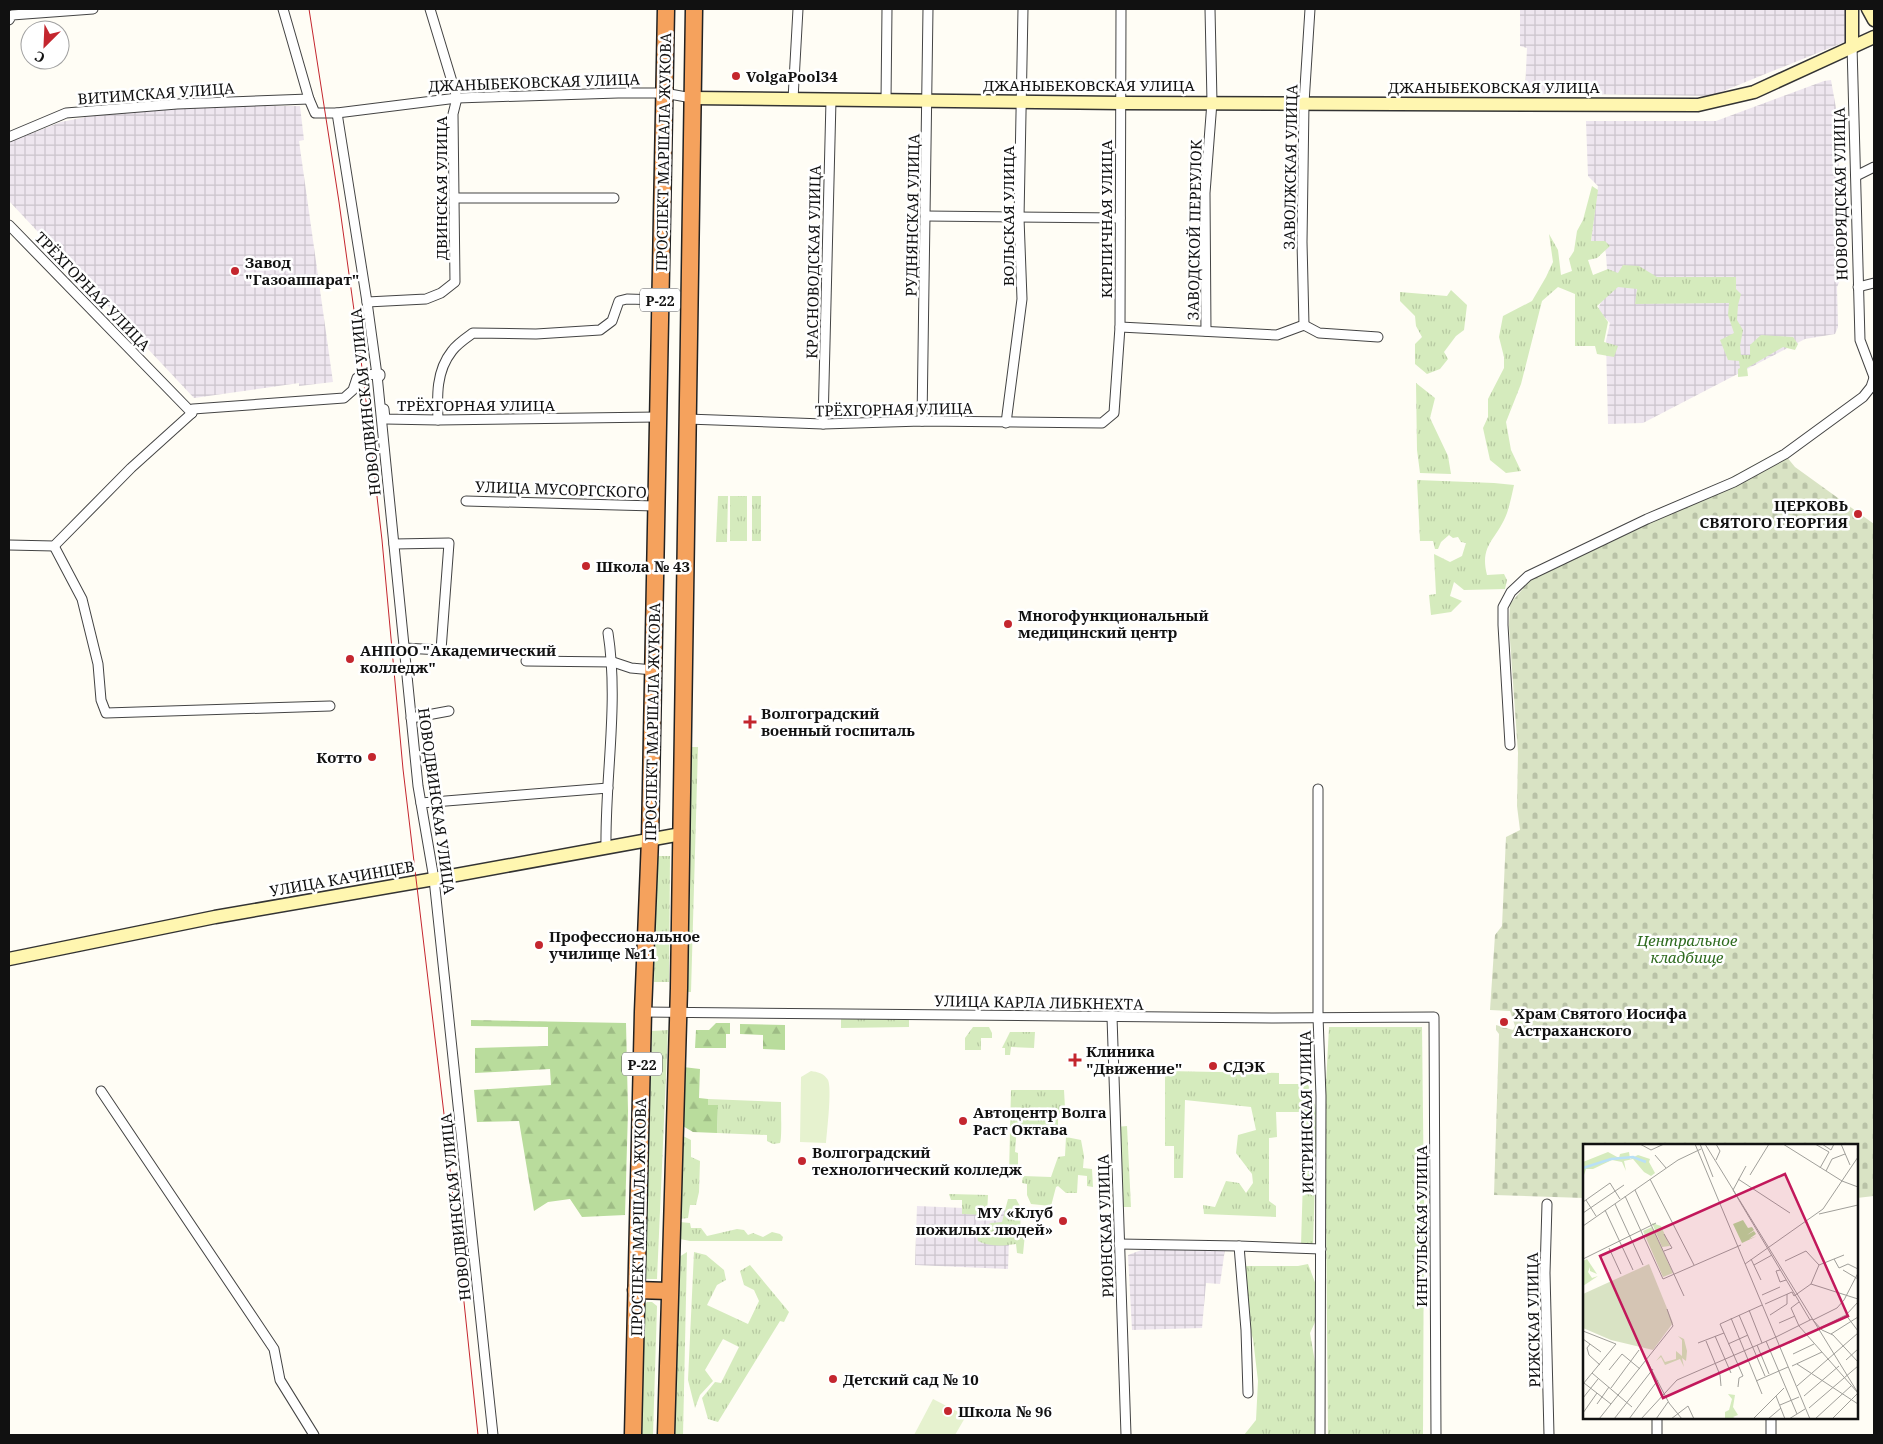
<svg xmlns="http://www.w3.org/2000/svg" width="1883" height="1444" font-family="'Noto Serif',serif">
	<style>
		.industrial { fill: url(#industrial-grid) }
		.grass { fill: url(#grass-tufts) }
		.forest { fill: url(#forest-firs) }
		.cemetery { fill: url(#cemetery-stones) }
		.pitch { fill: #e6f2cf }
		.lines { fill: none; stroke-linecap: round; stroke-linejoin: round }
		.street-casing { stroke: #444; stroke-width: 11 }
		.secondary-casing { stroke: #333; stroke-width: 15 }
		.highway-casing { stroke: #222; stroke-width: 19 }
		.street { stroke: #fff; stroke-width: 9 }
		.secondary { stroke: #fff6b0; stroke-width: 12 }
		.highway { stroke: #f5a25d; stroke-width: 16 }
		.tram { stroke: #c4262e; stroke-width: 1 }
		.poi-dot { fill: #c4262e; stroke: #fff; stroke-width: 2 }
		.labels { text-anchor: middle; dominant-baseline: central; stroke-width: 5; stroke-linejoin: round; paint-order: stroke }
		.shield { fill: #fff; stroke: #585858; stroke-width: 1 }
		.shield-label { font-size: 14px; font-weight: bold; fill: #111 }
		.poi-label { font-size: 15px; font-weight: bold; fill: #111; stroke: #fff; text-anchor: start }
		.street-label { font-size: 15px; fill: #111; stroke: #fff }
		.park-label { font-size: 15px; font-style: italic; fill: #2f6b1f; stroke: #fff }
		.inset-river { fill: none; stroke: #b9e0f7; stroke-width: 2.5 }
		.inset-road { fill: none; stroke: #a09f9a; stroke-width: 1 }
		.view { fill: #c2185b; fill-opacity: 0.15; stroke: #c2185b; stroke-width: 2.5 }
		.inset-edge { fill: none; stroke: #111; stroke-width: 2.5 }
	</style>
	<defs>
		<pattern id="industrial-grid" width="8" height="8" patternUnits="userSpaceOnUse" patternTransform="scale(1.25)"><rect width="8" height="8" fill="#eee6ef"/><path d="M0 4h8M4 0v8" fill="none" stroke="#cbc4cc"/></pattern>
		<pattern id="grass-tufts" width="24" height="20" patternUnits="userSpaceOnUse" patternTransform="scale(1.25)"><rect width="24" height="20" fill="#d5ebbd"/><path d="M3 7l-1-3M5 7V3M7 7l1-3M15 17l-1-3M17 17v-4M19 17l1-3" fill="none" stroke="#b6c8a1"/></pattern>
		<pattern id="forest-firs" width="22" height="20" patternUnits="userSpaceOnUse" patternTransform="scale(1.25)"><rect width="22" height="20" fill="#b9dc9c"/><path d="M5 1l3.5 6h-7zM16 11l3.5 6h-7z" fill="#9ebc85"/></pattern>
		<pattern id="cemetery-stones" width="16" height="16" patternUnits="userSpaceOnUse" patternTransform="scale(1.25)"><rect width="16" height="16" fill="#d9e3c4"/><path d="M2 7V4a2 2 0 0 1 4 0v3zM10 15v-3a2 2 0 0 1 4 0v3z" fill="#b9c2a7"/></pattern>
	</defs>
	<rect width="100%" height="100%" fill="#fffdf5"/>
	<g class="industrial">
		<polygon points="1520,9 1847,9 1847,41 1711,96 1525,93 1527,48 1520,46"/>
		<polygon points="1831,80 1837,114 1843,273 1837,287 1838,327 1835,334 1805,339 1643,423 1608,424 1606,341 1610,323 1598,310 1608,282 1605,241 1591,242 1598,186 1588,176 1586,121 1716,121 1824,81"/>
		<polygon points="173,106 300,106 304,140 299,141 333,382 299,386 299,383 194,398 9,201 9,142 61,122 96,115"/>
		<polygon points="917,1206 1010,1210 1008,1269 915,1265"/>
		<polygon points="1147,1248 1225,1249 1220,1284 1206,1283 1202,1328 1132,1330 1128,1255"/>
	</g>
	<g class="grass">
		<polygon points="1592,186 1598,190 1591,241 1605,241 1610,246 1597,258 1588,260 1593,275 1608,269 1618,273 1623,265 1639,266 1657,277 1736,277 1736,289 1741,294 1738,305 1737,320 1743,330 1740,346 1741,355 1750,355 1750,345 1761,335 1793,337 1798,344 1795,350 1783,347 1747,368 1748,376 1738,377 1738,369 1740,368 1739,361 1728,360 1720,340 1734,333 1728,315 1729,303 1635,304 1637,289 1618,287 1597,306 1608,322 1604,342 1618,346 1614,357 1597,354 1595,346 1575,346 1575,294 1558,287 1542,301 1521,384 1506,422 1511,450 1521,471 1506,473 1490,460 1483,428 1488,417 1488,399 1504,368 1504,357 1499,337 1503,316 1532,301 1546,277 1553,262 1549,234 1558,250 1561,275 1572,271 1569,259 1574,251 1577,231 1583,220"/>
		<polygon points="1451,290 1467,305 1464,330 1456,336 1444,352 1448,359 1440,369 1427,374 1415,364 1415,344 1422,337 1416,326 1415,316 1400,301 1400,292 1447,296"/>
		<polygon points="1416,383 1435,398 1430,418 1448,456 1451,474 1420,473 1417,450"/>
		<path d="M1417,480L1494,483L1514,485C1512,494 1510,504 1507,513C1497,540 1479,544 1487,575L1504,574L1507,580L1505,589L1464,590L1454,582L1450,596L1462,601L1451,612L1431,615L1429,595L1436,594L1434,554L1450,562L1462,556L1466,543L1461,542L1458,537L1453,538L1449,535L1441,542L1438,549H1435L1433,541H1420Z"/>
		<polygon points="718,496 728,496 727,542 716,542"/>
		<rect x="730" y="496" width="17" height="45"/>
		<rect x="752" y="496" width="9" height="45"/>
		<polygon points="688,747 698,747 691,992 684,992"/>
		<polygon points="656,856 670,856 669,982 654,982"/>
		<polygon points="909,1018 909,1027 841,1028 841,1019"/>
		<polygon points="973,1027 989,1027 992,1033 992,1038 981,1038 981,1050 965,1050 965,1038"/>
		<polygon points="1329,1027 1422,1027 1424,1204 1423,1435 1328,1435 1325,1103"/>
		<polygon points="668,1030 657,1279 643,1279 652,1031"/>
		<polygon points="1010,1032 1035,1032 1034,1048 1011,1047 1010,1055 1005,1055 1005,1048 1002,1048"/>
		<polygon points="1165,1071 1279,1073 1279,1084 1308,1084 1317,1112 1313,1246 1301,1245 1305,1112 1276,1112 1277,1137 1269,1138 1269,1201 1276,1206 1276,1217 1204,1214 1203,1205 1215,1207 1226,1181 1239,1183 1246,1193 1253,1183 1252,1174 1236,1153 1238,1135 1256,1130 1251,1107 1185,1100 1183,1178 1174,1178 1174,1146 1165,1146"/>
		<polygon points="1011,1090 1064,1090 1065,1108 1058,1115 1058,1128 1017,1126 1015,1152 1018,1153 1018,1174 1009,1174"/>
		<path d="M708,1099L781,1102C781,1110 782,1138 780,1143L773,1144L767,1141V1135L717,1133L718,1106L708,1105Z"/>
		<polygon points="1127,1126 1131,1207 1120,1207 1116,1127"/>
		<polygon points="681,1135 691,1140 691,1157 700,1161 699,1192 696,1205 690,1205 688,1218 679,1219"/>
		<polygon points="1066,1137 1081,1140 1084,1156 1083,1168 1092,1169 1093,1187 1087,1186 1087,1176 1078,1175 1077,1193 1066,1193 1058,1186 1056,1187 1051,1206 1031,1204 1027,1195 1027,1184 1022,1183 1023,1176 1051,1177 1058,1157 1065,1156"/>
		<polygon points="949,1194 988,1195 987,1213 985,1215 962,1214 962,1200 951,1200"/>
		<path d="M1008,1199H1016L1021,1208L1020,1232L1025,1234L1023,1254L1017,1253L1016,1244C1003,1246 990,1247 978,1241L976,1230L991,1223L1002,1222Z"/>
		<polygon points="680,1222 690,1223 691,1228 701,1228 707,1236 737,1229 744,1230 748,1235 753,1233 763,1237 772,1232 780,1234 783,1237 782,1241 690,1241 680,1239"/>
		<polygon points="687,1252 683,1435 674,1435 679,1257"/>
		<polygon points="694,1252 706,1255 724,1270 726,1280 717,1285 707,1305 748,1324 759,1301 754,1290 744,1285 740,1271 750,1265 789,1312 784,1322 780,1321 718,1422 708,1419 702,1398 715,1382 721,1383 739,1347 723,1339 705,1370 713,1381 700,1395 695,1408 688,1380"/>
		<polygon points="1308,1264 1316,1285 1316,1320 1310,1333 1316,1368 1316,1435 1244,1435 1256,1420 1258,1381 1253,1339 1246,1316 1246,1266 1298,1266"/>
		<polygon points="647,1302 652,1302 657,1306 653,1435 642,1435 644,1305"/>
	</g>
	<g class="forest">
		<polygon points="471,1020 626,1023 628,1111 625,1215 582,1217 570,1199 548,1202 534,1211 519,1121 477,1122 474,1090 551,1085 550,1069 475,1073 475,1048 548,1046 548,1027 471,1026"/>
		<polygon points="716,1023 730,1023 730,1034 726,1034 726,1048 695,1048 696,1030 709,1030"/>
		<polygon points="740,1024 785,1025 785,1050 763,1049 763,1035 740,1034"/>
		<polygon points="683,1067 700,1069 699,1098 708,1099 708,1105 718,1105 717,1133 693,1132 681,1125"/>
	</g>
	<polygon class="cemetery" points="1781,450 1795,467 1874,524 1874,1196 1857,1198 1857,1145 1584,1145 1584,1198 1494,1195 1499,1034 1496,1030 1496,1025 1513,1030 1515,1026 1510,1011 1490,1010 1495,935 1502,926 1506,837 1520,830 1517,806 1518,753 1509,626 1510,604 1532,578 1645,524 1648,513 1726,480"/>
	<g class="pitch">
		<path d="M811,1071C817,1072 824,1073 828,1080C832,1089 827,1130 826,1143L800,1142L801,1077Z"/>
		<polygon points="933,1399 966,1416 955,1435 914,1435"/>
	</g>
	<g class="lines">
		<defs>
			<g id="street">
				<polyline points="283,9 309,99 315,113 337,113 457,98 618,93 664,93 692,98"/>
				<polyline points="9,20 12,15 93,9"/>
				<polyline points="1852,46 1860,340 1874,377"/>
				<polyline points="793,99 798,9"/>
				<polyline points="886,100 887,9"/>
				<polyline points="337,113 367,302 377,375 418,786 434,879 493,1435"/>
				<polyline points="9,137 66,113 177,104 309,99"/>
				<polyline points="1856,176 1874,167"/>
				<polyline points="454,198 614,198"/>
				<polyline points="926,216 1120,218"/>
				<polyline points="9,225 192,413 193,409 344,398 353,390 357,378 363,375 380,374 380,376"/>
				<polyline points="1858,287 1874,283"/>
				<polyline points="367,302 426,299 441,293 455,282 453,114 457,98 430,9"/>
				<polyline points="1304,325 1302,242 1304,103 1310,9"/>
				<polyline points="1120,327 1277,335 1304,325 1319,333 1378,337"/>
				<polyline points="1206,331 1205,193 1212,102 1210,9"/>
				<polyline points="384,409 385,419 438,420 657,417"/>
				<polyline points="687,419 823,424 922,421 1102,423 1114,413 1120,327 1121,9"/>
				<path d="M438,420C437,396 436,371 452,351C457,344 466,338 473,333L536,334L600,330L612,321L619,301L627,299L660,300"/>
				<polyline points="922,421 928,9"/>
				<polyline points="1006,423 1022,299 1019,218 1023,9"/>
				<polyline points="823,424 831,100"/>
				<polyline points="466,501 655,506"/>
				<polyline points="394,544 449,543 441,650 404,648"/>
				<polyline points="9,545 54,546 131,468 192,413"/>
				<polyline points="54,546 82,599 98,664 101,700 106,713 330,706"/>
				<polyline points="526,661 613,662 631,668 653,670"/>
				<polyline points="411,718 449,711"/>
				<polyline points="1510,745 1503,625 1503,607 1511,592 1528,576 1647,519 1734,482 1785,454 1863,397 1871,387 1874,378"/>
				<polyline points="1318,789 1318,1017 1321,1096 1320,1435"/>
				<polyline points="421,803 608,788"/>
				<path d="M606,847C605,776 619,703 608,633"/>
				<polyline points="643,1012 1273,1018 1434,1017 1436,1435"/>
				<polyline points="1112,1017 1126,1435"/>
				<polyline points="101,1091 274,1349 280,1380 314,1435"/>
				<polyline points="1547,1204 1545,1273 1549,1435"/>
				<polyline points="1119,1244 1239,1246"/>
				<polyline points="1248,1393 1246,1330 1239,1246 1321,1249"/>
				<polyline points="1657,1418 1657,1435"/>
				<polyline points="1771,1435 1771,1418"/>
			</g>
			<g id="secondary">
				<polyline points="1852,9 1852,46"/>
				<polyline points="1868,9 1874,20"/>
				<polyline points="692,98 1121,103 1698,105 1754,92 1874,37"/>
				<polyline points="9,959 215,917 434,879 681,834"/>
			</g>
			<g id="highway">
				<polyline points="636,1290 669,1291"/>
				<polyline points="633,1435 643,1012 650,839 666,9"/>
				<polyline points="666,1435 679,988 694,9"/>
			</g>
		</defs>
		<use href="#street" class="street-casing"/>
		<use href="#secondary" class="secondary-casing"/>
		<use href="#highway" class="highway-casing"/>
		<use href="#street" class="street"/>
		<use href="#secondary" class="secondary"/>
		<use href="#highway" class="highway"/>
		<polyline class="tram" points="309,9 339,202 363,375 382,540 403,769 446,1131 478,1435"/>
	</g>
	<g class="poi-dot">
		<circle cx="736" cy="76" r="5"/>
		<circle cx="235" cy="271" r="5"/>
		<circle cx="1858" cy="514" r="5"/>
		<circle cx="586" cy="566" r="5"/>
		<circle cx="1008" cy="624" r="5"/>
		<circle cx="350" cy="659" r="5"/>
		<path d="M747.5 714.5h5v5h5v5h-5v5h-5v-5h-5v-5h5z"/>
		<circle cx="372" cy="757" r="5"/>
		<circle cx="539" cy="945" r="5"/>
		<circle cx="1504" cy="1022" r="5"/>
		<path d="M1072.5 1052.5h5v5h5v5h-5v5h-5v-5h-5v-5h5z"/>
		<circle cx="1213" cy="1066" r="5"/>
		<circle cx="963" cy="1121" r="5"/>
		<circle cx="802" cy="1161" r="5"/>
		<circle cx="1063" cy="1221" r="5"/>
		<circle cx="833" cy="1379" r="5"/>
		<circle cx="948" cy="1411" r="5"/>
	</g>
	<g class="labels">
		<g class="shield">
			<rect x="640" y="288.5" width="40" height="23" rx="4"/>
			<rect x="622" y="1052.5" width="40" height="23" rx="4"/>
		</g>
		<g class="shield-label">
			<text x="660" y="300">Р-22</text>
			<text x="642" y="1064">Р-22</text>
		</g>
		<g class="poi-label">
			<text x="746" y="76">VolgaPool34</text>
			<text x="245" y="262">Завод<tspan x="245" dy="17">"Газоаппарат"</tspan></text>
			<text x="1848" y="505" text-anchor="end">ЦЕРКОВЬ<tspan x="1848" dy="17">СВЯТОГО ГЕОРГИЯ</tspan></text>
			<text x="596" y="566">Школа № 43</text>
			<text x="1018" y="615">Многофункциональный<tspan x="1018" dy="17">медицинский центр</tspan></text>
			<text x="360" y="650">АНПОО "Академический<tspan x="360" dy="17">колледж"</tspan></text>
			<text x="761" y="713">Волгоградский<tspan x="761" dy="17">военный госпиталь</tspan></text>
			<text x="362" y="757" text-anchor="end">Котто</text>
			<text x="549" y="936">Профессиональное<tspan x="549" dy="17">училище №11</tspan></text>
			<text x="1514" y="1013">Храм Святого Иосифа<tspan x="1514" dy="17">Астраханского</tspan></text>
			<text x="1086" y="1051">Клиника<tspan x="1086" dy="17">"Движение"</tspan></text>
			<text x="1223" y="1066">СДЭК</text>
			<text x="973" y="1112">Автоцентр Волга<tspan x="973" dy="17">Раст Октава</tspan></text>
			<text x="812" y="1152">Волгоградский<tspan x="812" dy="17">технологический колледж</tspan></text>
			<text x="1053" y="1212" text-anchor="end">МУ «Клуб<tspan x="1053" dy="17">пожилых людей»</tspan></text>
			<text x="843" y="1379">Детский сад № 10</text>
			<text x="958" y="1411">Школа № 96</text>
		</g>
		<g class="street-label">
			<text transform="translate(534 82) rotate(-2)">ДЖАНЫБЕКОВСКАЯ УЛИЦА</text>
			<text x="1089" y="85">ДЖАНЫБЕКОВСКАЯ УЛИЦА</text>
			<text x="1494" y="87">ДЖАНЫБЕКОВСКАЯ УЛИЦА</text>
			<text transform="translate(156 93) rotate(-4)">ВИТИМСКАЯ УЛИЦА</text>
			<text transform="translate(663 152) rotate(-89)">ПРОСПЕКТ МАРШАЛА ЖУКОВА</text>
			<text transform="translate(1290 167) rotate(-89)">ЗАВОЛЖСКАЯ УЛИЦА</text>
			<text transform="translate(441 188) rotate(-90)">ДВИНСКАЯ УЛИЦА</text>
			<text transform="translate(1840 194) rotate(-91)">НОВОРЯДСКАЯ УЛИЦА</text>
			<text transform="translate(912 215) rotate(-89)">РУДНЯНСКАЯ УЛИЦА</text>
			<text transform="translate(1008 216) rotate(-90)">ВОЛЬСКАЯ УЛИЦА</text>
			<text transform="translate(1106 219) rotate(-90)">КИРПИЧНАЯ УЛИЦА</text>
			<text transform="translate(1194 230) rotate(-89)">ЗАВОДСКОЙ ПЕРЕУЛОК</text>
			<text transform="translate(813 262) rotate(-89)">КРАСНОВОДСКАЯ УЛИЦА</text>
			<text transform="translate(93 291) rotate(46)">ТРЁХГОРНАЯ УЛИЦА</text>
			<text transform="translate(365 402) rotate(-96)">НОВОДВИНСКАЯ УЛИЦА</text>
			<text x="476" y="405">ТРЁХГОРНАЯ УЛИЦА</text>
			<text transform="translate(894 409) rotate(-1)">ТРЁХГОРНАЯ УЛИЦА</text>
			<text transform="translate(561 489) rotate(2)">УЛИЦА МУСОРГСКОГО</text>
			<text transform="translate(652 722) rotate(-89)">ПРОСПЕКТ МАРШАЛА ЖУКОВА</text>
			<text transform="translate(437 801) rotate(82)">НОВОДВИНСКАЯ УЛИЦА</text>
			<text transform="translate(342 878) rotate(-10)">УЛИЦА КАЧИНЦЕВ</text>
			<text transform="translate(1039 1002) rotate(1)">УЛИЦА КАРЛА ЛИБКНЕХТА</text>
			<text transform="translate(1306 1112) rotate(-91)">ИСТРИНСКАЯ УЛИЦА</text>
			<text transform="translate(455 1207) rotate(-96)">НОВОДВИНСКАЯ УЛИЦА</text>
			<text transform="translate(638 1217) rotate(-89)">ПРОСПЕКТ МАРШАЛА ЖУКОВА</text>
			<text transform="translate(1105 1226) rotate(-92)">РИОНСКАЯ УЛИЦА</text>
			<text transform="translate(1421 1226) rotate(-90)">ИНГУЛЬСКАЯ УЛИЦА</text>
			<text transform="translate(1533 1320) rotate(-91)">РИЖСКАЯ УЛИЦА</text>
		</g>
		<g class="park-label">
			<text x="1687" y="940">Центральное<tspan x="1687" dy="17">кладбище</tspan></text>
		</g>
	</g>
	<g transform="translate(1583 1144)">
		<rect width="275" height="275" fill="#fffdf5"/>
		<path d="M25,8L36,14L37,10L46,8L47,15L55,11L67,15L66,18L72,29L68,32L61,28L50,15L41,17L43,27L39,18L29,16L10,25H3L1,31L0,18ZM69,79L78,82L87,102L79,103ZM69,83L90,129L80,133L60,87ZM4,115L14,130L7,127V123L5,128L9,134L15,132L0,142V117ZM95,192L101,195L104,207L103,217L99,214L101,223L97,215L82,221L78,213L73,217L78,211L82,218L93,215V207L99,212V196ZM145,250L152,251L150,263L155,271L150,273L153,275H142V268L146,266L149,255Z" fill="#d5ebbd"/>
		<path d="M160,76L165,84L169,83L171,86L164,91L171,87L173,90L166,95L174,92L159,99L150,80Z" fill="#b9dc9c"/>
		<path d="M66,120L90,179L70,206L28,196L0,184V150Z" fill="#d9e3c4"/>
		<path class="inset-river" d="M0,24L28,15L50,13L63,18"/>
		<path class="inset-road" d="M57,0L68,6L81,0M112,0L227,275M117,0L130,33M122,0L275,249M200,0L259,37M232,0L246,8L237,24M239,0L248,6L251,0M258,0L267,21M72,11L83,24M133,16L137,7L133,0M163,22L150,46L227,176M243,27L249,15L262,10M167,31L186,0M67,35L111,121M155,35L207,69M259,37L275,43M52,46L101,152M42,52L80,135L158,101M3,56L13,72M0,58L27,39L37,55M32,60L60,121M22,66L50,126M0,69L41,41M236,70L275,61M0,82L95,16L118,5M26,104L38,130M81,107L89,104L81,90M0,115L73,79M168,115L178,136M251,115L256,124L265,120L275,125M202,117L223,107L236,121M162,120L240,65L275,13M171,121L189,111M197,126L193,127L197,138L203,136M260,126L275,135M228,140L236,121L261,111M179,151L197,143M216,158L208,164L216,182L275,249M182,160L209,148L211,152L228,140L275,155M166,166L179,199M156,171L182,232M187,171L204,160V150M263,171L275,187M148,174L179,250M230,176L254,164L261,156L275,129M196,179L212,172M237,184L263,171L275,158M0,187L33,200L0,240M248,190L275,173M132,192L148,229M193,193L229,175L239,186L250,191L275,218M0,195L18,208M123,197L137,231L138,242M183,197L214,270M115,199L141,189M206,199L223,191M7,200L4,204L6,211L17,221M145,200L165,191M174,201L186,230M210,210L231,200M263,216L275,205M64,217L86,259L99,275M214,220L275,260M209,222L239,208M26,226L39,210L57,225M9,229L49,263M173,237L205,223M1,239L28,260M214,242L275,189M155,243L156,234L160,232L137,180L179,161M28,244L56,206M193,252L202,275M221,252L256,222M0,254L15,235M14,260L26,243M197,261L216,253M226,264L275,222M0,269L14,249M171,274L201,244M16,275L90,182L84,165M31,275L70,225M46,275L75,236M58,275L94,236L193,193M73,275L85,258M88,275L105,262L111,275M185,275L198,264M206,275L222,265M232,275L268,242M249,275L275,249"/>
		<path class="view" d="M202,30L265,172L80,254L17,112Z"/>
		<rect width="275" height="275" class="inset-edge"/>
	</g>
	<rect width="1883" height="1444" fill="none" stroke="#111111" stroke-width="20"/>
	<g transform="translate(45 45) rotate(204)"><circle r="24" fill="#ffffff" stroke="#a0a0a0"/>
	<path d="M0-4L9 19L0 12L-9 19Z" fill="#c4262e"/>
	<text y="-8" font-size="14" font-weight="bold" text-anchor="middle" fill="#111111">С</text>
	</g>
</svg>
